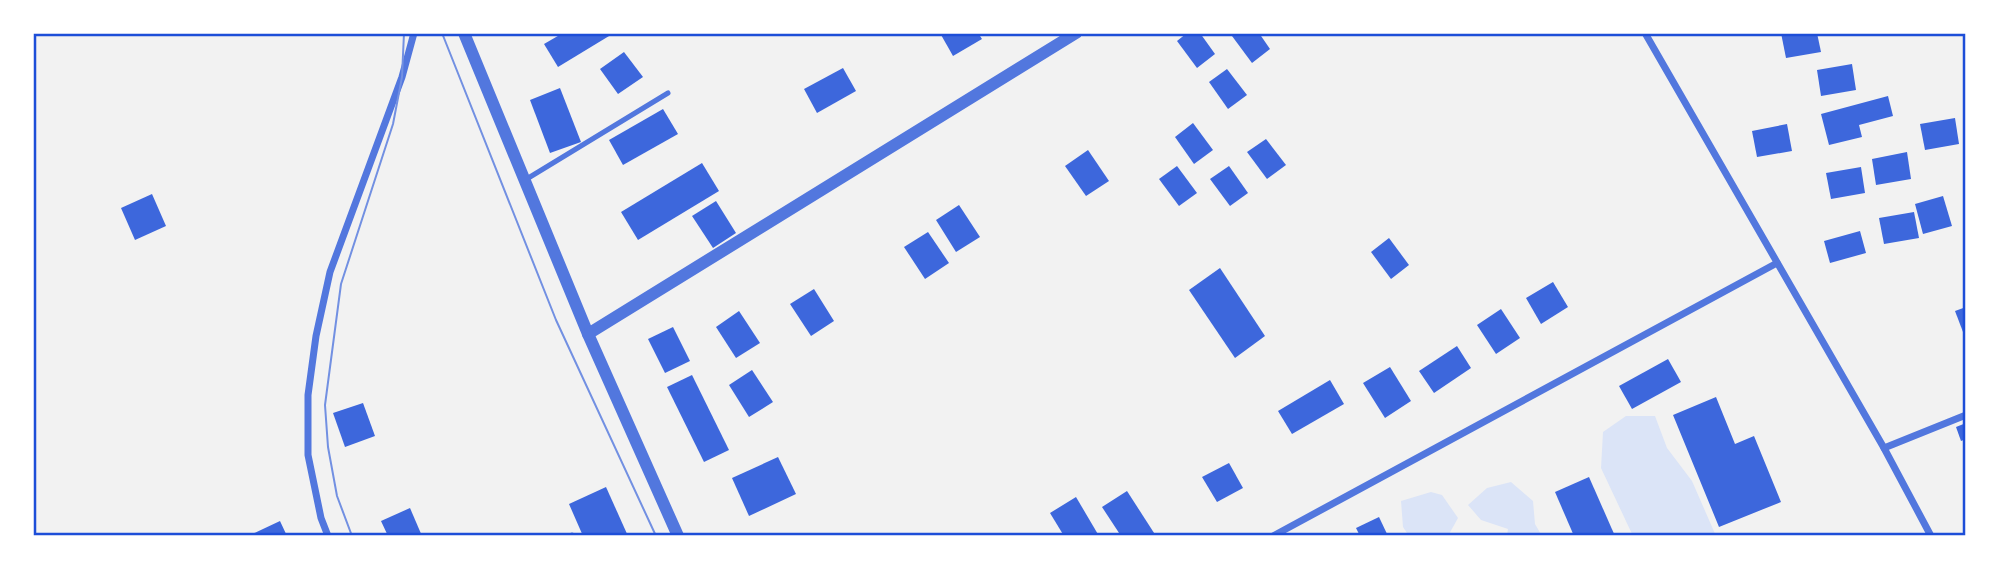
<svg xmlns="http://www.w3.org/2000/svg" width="1999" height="569" font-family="Commissioner,sans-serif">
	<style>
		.green { fill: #dbe4f7 }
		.building { fill: #3d67dc }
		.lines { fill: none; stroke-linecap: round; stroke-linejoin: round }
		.service { stroke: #5277de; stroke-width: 5 }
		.minor { stroke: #5277de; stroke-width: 7 }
		.tertiary { stroke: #5277de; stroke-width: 12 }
		.tram { stroke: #7290e2; stroke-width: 2 }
		.neatline { fill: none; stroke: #1d4ed8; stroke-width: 2.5 }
	</style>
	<rect width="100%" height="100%" fill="#f2f2f2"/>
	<g class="green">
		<polygon points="1626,416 1655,416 1667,448 1692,481 1716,536 1633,536 1601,468 1603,432"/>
		<polygon points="1511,482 1533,501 1535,524 1542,536 1507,536 1508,529 1481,520 1468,505 1487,488"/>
		<polygon points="1431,492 1442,495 1458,518 1448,536 1409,536 1403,527 1401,501"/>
	</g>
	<g class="building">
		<polygon points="563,33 614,33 558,67 544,44"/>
		<polygon points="940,33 978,33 982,39 953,56"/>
		<polygon points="1187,33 1200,33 1215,54 1197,68 1177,41"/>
		<polygon points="1236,33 1259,33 1270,49 1252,63 1232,36"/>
		<polygon points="1781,33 1817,33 1821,52 1786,58"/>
		<polygon points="624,52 643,77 618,94 600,69"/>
		<polygon points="1852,64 1856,90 1821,96 1817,70"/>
		<polygon points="843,68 856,91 817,113 804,89"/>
		<polygon points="1227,69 1247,95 1228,109 1209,82"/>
		<polygon points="560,88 581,142 550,153 530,100"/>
		<polygon points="1888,96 1893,116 1859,125 1862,137 1829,145 1821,114"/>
		<polygon points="663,109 678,134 623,165 609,140"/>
		<polygon points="1955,118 1959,144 1925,150 1920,124"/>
		<polygon points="1193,123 1213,150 1194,164 1175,137"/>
		<polygon points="1787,124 1792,151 1757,157 1752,131"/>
		<polygon points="1266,139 1286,165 1267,179 1247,152"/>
		<polygon points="1088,150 1109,181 1086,196 1065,166"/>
		<polygon points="1907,152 1911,179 1876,185 1872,159"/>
		<polygon points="702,163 719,191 638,240 621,212"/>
		<polygon points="1177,166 1197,193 1179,206 1159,179"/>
		<polygon points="1229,166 1248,193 1230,206 1210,179"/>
		<polygon points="1861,167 1865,193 1831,199 1826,173"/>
		<polygon points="152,194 166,226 135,240 121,208"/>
		<polygon points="1943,196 1952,226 1923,234 1915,204"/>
		<polygon points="716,201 736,233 713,248 692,216"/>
		<polygon points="959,205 980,237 956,252 936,220"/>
		<polygon points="1914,212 1919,238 1884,244 1879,218"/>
		<polygon points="1860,231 1866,253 1830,263 1824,241"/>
		<polygon points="928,232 949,263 925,279 904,247"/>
		<polygon points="1389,238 1409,265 1391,279 1371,252"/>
		<polygon points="1220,268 1265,336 1235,358 1189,290"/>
		<polygon points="1553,282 1568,307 1541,324 1526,298"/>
		<polygon points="814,289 834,321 811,336 790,304"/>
		<polygon points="1966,307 1966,330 1963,332 1955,311"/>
		<polygon points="1501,309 1520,338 1496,354 1477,325"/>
		<polygon points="739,311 760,343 736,358 716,327"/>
		<polygon points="673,327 690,361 665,373 648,339"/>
		<polygon points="1457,346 1471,368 1434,393 1419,371"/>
		<polygon points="1668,359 1681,382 1632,409 1619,386"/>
		<polygon points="1390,367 1411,401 1385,418 1363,383"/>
		<polygon points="752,370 773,402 749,417 729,385"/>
		<polygon points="692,375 729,450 704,462 667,387"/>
		<polygon points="1330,380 1344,404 1292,434 1278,411"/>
		<polygon points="1716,397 1735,444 1754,436 1781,502 1719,527 1673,415"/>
		<polygon points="363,403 375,436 345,447 333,413"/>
		<polygon points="1966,423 1966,439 1961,441 1956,427"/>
		<polygon points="778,457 796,494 749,516 732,478"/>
		<polygon points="1229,463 1243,488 1217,502 1202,477"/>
		<polygon points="1589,477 1615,536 1574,536 1555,492"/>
		<polygon points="606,487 628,536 583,536 569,504"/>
		<polygon points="1127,491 1156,536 1121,536 1102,507"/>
		<polygon points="1076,497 1099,536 1064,536 1050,513"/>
		<polygon points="410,508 422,536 388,536 381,521"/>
		<polygon points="1379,517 1388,536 1360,536 1356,528"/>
		<polygon points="280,521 287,536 248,536"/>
	</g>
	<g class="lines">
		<g class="service">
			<polyline points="525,180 668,93"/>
			<polyline points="572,535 572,536"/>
		</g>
		<g class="minor">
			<polyline points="1645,33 1884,448 1931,536"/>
			<polyline points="1884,448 1966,415"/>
			<polyline points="328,536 321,518 308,455 308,395 316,336 330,272 402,77 414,33"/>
			<polyline points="1273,536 1777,263"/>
		</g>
		<g class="tertiary">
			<polyline points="464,33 588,334 678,536"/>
			<polyline points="588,334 1076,33"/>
		</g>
		<g class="tram">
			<polyline points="442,33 556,320 656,536"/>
			<polyline points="352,536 337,496 328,447 325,405 341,284 393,124 402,77 404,33"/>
		</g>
	</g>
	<rect width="1999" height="569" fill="none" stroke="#ffffff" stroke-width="70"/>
	<rect x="35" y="35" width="1929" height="499" class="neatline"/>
</svg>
